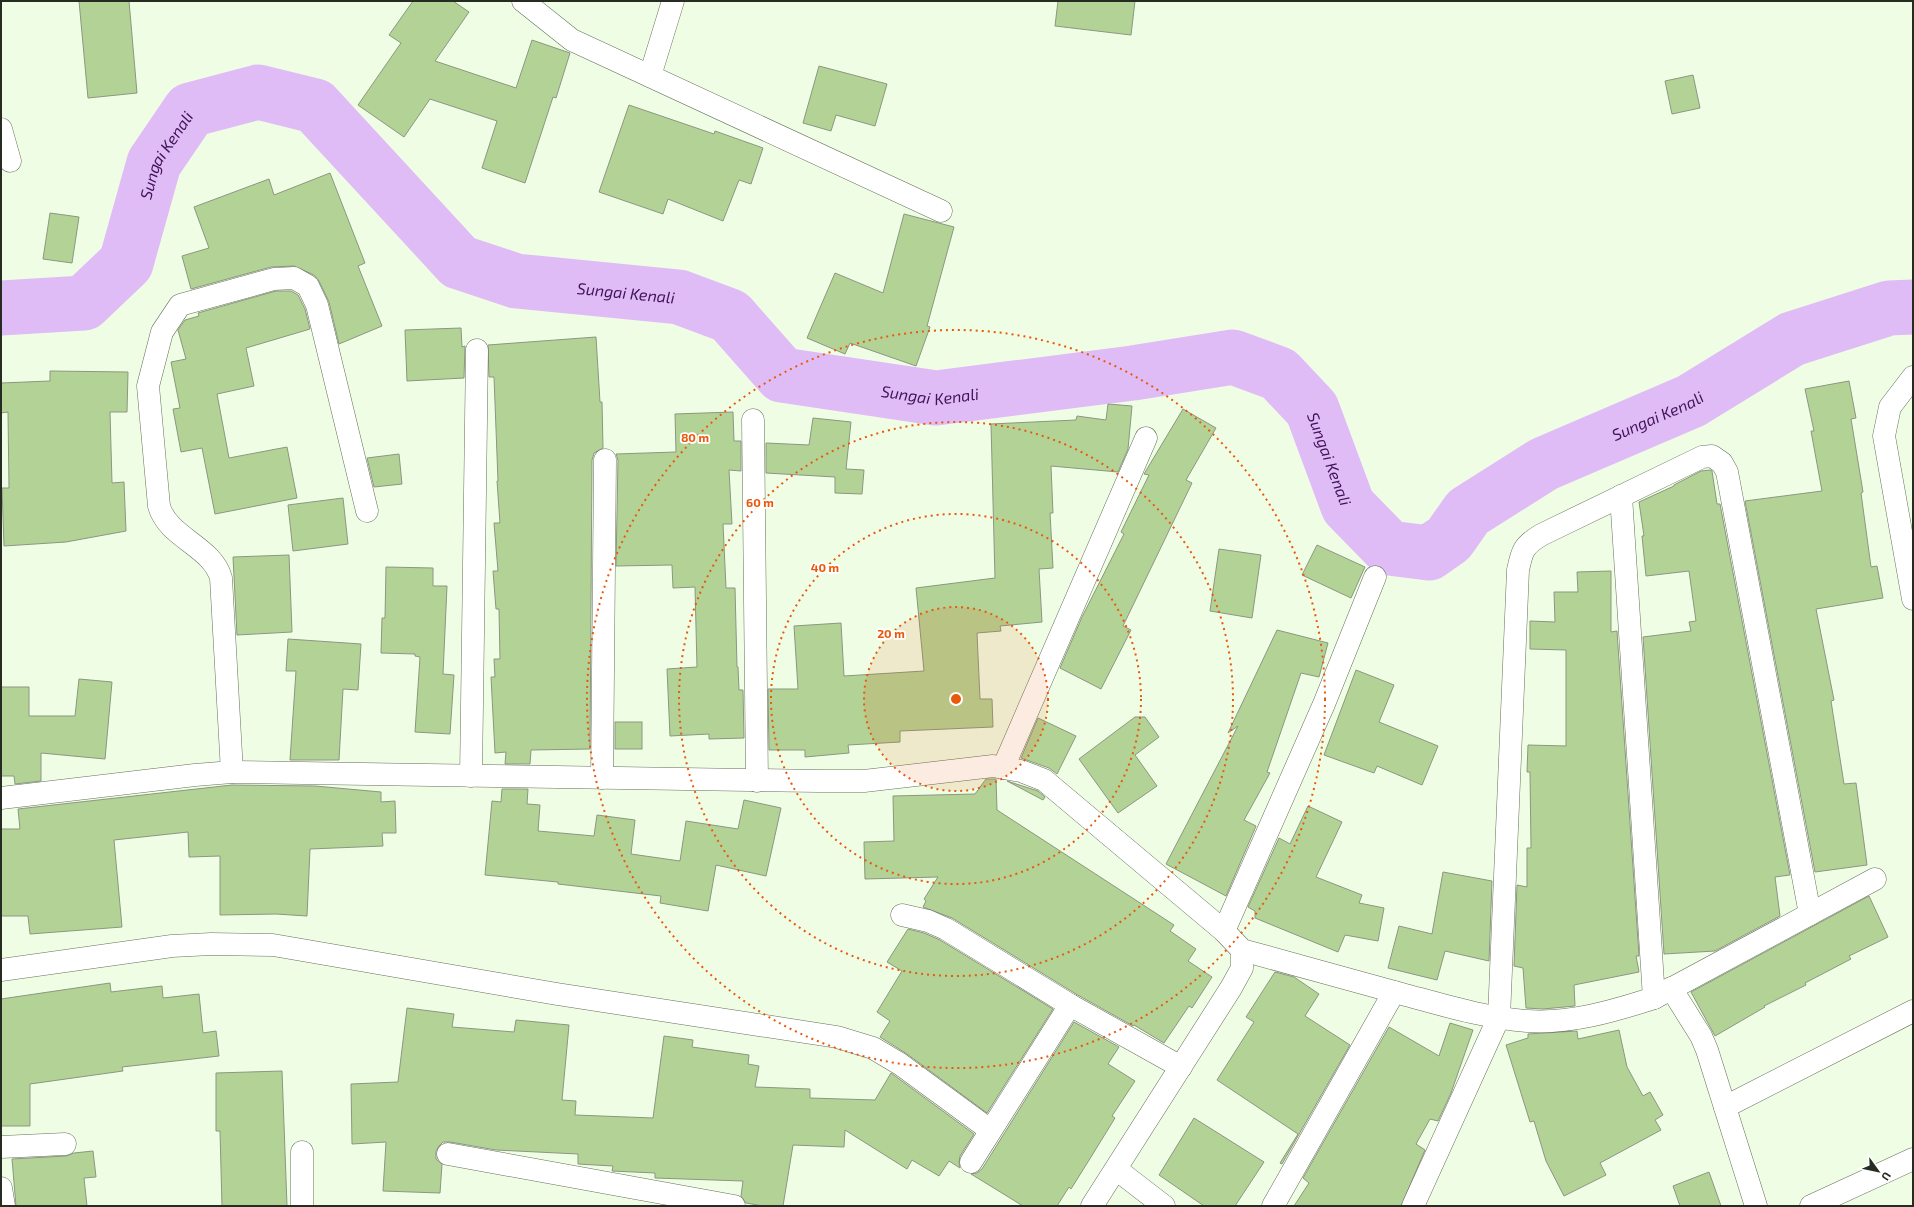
<svg xmlns="http://www.w3.org/2000/svg" width="1914" height="1207" font-family="'Exo 2',sans-serif">
	<style>
		.lines { fill: none; stroke-linecap: round; stroke-linejoin: round }
		.river { stroke: #e0bcf7; stroke-width: 55 }
		.building { fill: #b3d396; stroke: #8b9781 }
		.minor-casing { stroke: #66705c; stroke-width: 23 }
		.minor { stroke: #fff; stroke-width: 22 }
		.ring { fill: none; stroke: #e8590c; stroke-width: 2; stroke-dasharray: 2 4 }
		.labels { text-anchor: middle; dominant-baseline: central; stroke-width: 3.5; stroke-linejoin: round; paint-order: stroke }
		.water-label { font-size: 16px; font-style: italic; fill: #411358; stroke: #fff }
		.centre { fill: #e8590c; stroke: #fff; stroke-width: 2 }
		.ring-label { font-size: 12px; text-anchor: middle; font-weight: bold; fill: #e8590c; stroke: #fff; stroke-width: 3.5; stroke-linejoin: round; paint-order: stroke }
	</style>
	<rect width="100%" height="100%" fill="#f0fde5"/>
	<g class="lines">
		<path class="river" id="s1" d="M1,308L84,303L126,263L154,163L190,110L258,92L315,106L459,262L516,281L679,297L730,316L782,375L936,398L1133,373L1233,357L1279,374L1312,409L1348,506L1389,548L1429,553L1449,539L1468,512L1544,464L1691,401L1792,339L1889,308L1913,307"/>
	</g>
	<g class="building">
		<polygon points="79,1 129,1 137,93 88,98"/>
		<polygon points="413,1 453,1 469,12 435,61 516,88 532,40 570,53 556,98 553,97 525,183 482,168 497,121 430,99 404,137 358,105 401,43 389,35"/>
		<polygon points="1058,1 1135,1 1131,35 1055,26"/>
		<polygon points="819,66 887,84 875,126 836,115 831,131 803,123"/>
		<polygon points="1693,75 1700,108 1672,114 1665,81"/>
		<polygon points="629,105 714,134 715,131 763,148 751,184 739,180 723,221 668,199 663,214 599,192"/>
		<polygon points="330,173 365,263 358,266 382,326 339,344 329,302 319,281 314,275 294,266 271,267 191,289 182,256 209,248 194,207 269,179 274,195"/>
		<polygon points="50,213 79,217 72,263 43,259"/>
		<polygon points="904,214 954,227 927,326 930,327 916,366 850,343 845,354 807,338 835,273 883,293"/>
		<polygon points="276,291 291,291 298,295 305,309 310,329 246,348 254,386 217,394 229,458 287,447 297,498 215,514 202,448 181,452 173,409 180,408 171,362 186,359 178,330 185,320 199,316 198,313"/>
		<polygon points="461,328 462,347 465,346 464,378 407,381 405,330"/>
		<polygon points="596,337 600,402 602,402 603,448 594,453 592,460 590,749 531,750 530,764 505,764 506,752 495,753 491,677 495,677 494,659 500,659 499,609 496,609 493,571 498,571 494,523 500,523 497,481 498,481 494,377 489,377 488,345"/>
		<polygon points="50,371 128,372 127,412 110,412 112,483 124,482 126,531 66,542 4,546 2,488 9,488 8,412 1,413 1,383 50,381"/>
		<polygon points="1849,381 1856,418 1851,419 1863,492 1861,493 1871,567 1877,566 1883,598 1816,609 1834,700 1831,701 1844,784 1856,783 1867,865 1815,872 1745,501 1822,491 1811,431 1814,431 1805,389"/>
		<polygon points="1108,404 1132,406 1128,449 1118,472 1051,466 1053,513 1050,513 1053,568 1039,569 1042,622 1000,626 1001,631 977,633 980,699 992,699 993,727 900,731 900,742 848,745 849,753 805,757 805,750 769,750 768,689 798,689 794,626 841,623 844,676 924,671 916,588 995,578 991,424 1076,420 1077,416 1106,420"/>
		<polygon points="1183,409 1216,428 1186,480 1192,483 1123,626 1131,630 1101,689 1060,668 1082,617 1124,534 1121,532 1149,475 1144,474"/>
		<polygon points="733,412 734,441 741,441 741,471 729,470 732,524 723,524 726,588 735,588 737,667 738,667 739,690 743,690 744,738 709,739 709,734 670,736 667,669 697,667 695,587 673,588 672,565 616,566 618,460 616,454 676,452 675,414"/>
		<polygon points="813,418 851,422 846,469 864,470 862,494 835,493 835,477 766,473 766,443 809,445"/>
		<polygon points="399,454 402,484 374,487 367,458"/>
		<polygon points="1710,470 1712,471 1717,504 1720,504 1790,875 1775,877 1780,916 1715,951 1664,954 1643,637 1691,631 1689,622 1696,621 1689,571 1646,576 1642,536 1644,536 1639,502 1674,486 1674,485 1701,471"/>
		<polygon points="343,498 348,544 293,551 288,505"/>
		<polygon points="1317,545 1365,567 1351,598 1302,575"/>
		<polygon points="1219,549 1261,555 1252,618 1210,611"/>
		<polygon points="289,555 292,632 237,635 233,557"/>
		<polygon points="386,567 433,568 433,586 447,586 443,674 454,675 450,734 415,732 420,657 415,656 415,654 381,653 382,618 385,618"/>
		<polygon points="1611,571 1611,632 1617,631 1639,956 1636,956 1639,972 1574,985 1575,1006 1543,1009 1526,1008 1523,968 1514,966 1517,885 1527,887 1527,848 1531,848 1530,772 1527,772 1528,745 1566,746 1566,650 1530,649 1530,621 1555,622 1554,592 1578,592 1577,572"/>
		<polygon points="1277,630 1328,643 1319,677 1301,673 1267,772 1270,773 1244,820 1256,826 1226,896 1166,864 1238,726 1228,733"/>
		<polygon points="288,639 361,644 358,690 343,689 339,760 290,760 296,671 286,671"/>
		<polygon points="1356,670 1394,685 1379,722 1438,746 1422,785 1377,766 1374,773 1324,755"/>
		<polygon points="79,679 112,682 105,759 41,753 41,781 15,784 14,776 1,776 1,687 29,687 29,716 75,716"/>
		<polygon points="1135,717 1145,717 1159,737 1135,755 1157,786 1118,813 1079,759"/>
		<polygon points="1038,718 1076,736 1057,774 1049,768 1021,758"/>
		<rect x="615" y="722" width="27" height="27"/>
		<polygon points="986,779 996,779 997,810 1174,925 1170,931 1196,949 1188,961 1212,977 1192,1008 1189,1006 1164,1043 1134,1025 1133,1026 1076,994 952,918 923,907 926,901 924,899 938,877 865,879 864,842 894,841 893,796 975,794"/>
		<polygon points="1007,781 1038,791 1045,797 1043,800"/>
		<polygon points="232,785 315,786 381,792 381,802 395,801 396,833 382,833 383,846 310,849 307,916 276,914 220,915 220,856 189,857 188,832 114,840 122,927 30,934 28,916 1,916 1,829 20,829 18,809"/>
		<polygon points="502,789 528,789 527,804 540,805 538,831 594,836 597,815 635,820 631,854 680,861 686,821 738,829 744,800 781,808 766,876 716,865 708,911 660,903 661,896 558,884 558,882 485,875 492,801 501,802"/>
		<polygon points="1308,806 1342,822 1316,877 1362,895 1359,903 1384,908 1378,941 1345,935 1338,952 1255,918 1255,911 1248,907 1279,838 1290,844"/>
		<polygon points="1443,872 1492,881 1489,961 1445,951 1437,980 1388,968 1399,926 1432,934"/>
		<polygon points="1869,896 1888,937 1849,956 1851,959 1805,983 1806,985 1764,1006 1765,1007 1715,1036 1691,992"/>
		<polygon points="908,929 924,933 940,940 1053,1009 987,1113 907,1054 880,1037 890,1021 877,1012 902,971 887,962"/>
		<polygon points="1275,972 1294,977 1319,994 1305,1016 1350,1045 1282,1164 1280,1163 1298,1134 1217,1080 1254,1022 1246,1017"/>
		<polygon points="110,983 111,992 162,986 163,998 199,994 203,1033 216,1031 219,1056 122,1067 123,1071 30,1084 30,1126 1,1126 1,999"/>
		<polygon points="407,1008 454,1014 452,1027 514,1032 516,1020 569,1025 562,1100 576,1101 575,1115 653,1118 664,1036 693,1040 692,1047 749,1055 748,1064 759,1066 755,1087 810,1089 810,1098 875,1100 891,1073 974,1134 960,1156 959,1162 960,1168 949,1161 939,1176 912,1160 907,1169 845,1130 844,1147 793,1145 783,1206 763,1206 746,1203 741,1196 743,1181 655,1178 655,1173 612,1171 613,1166 578,1164 578,1154 496,1150 450,1142 443,1142 439,1146 436,1151 436,1159 442,1164 440,1193 383,1191 386,1142 352,1144 351,1084 398,1082"/>
		<polygon points="1074,1022 1119,1047 1108,1064 1135,1081 1112,1116 1115,1118 1091,1157 1071,1189 1069,1187 1057,1206 1023,1206 971,1174 977,1173 982,1169"/>
		<polygon points="1450,1023 1473,1030 1451,1093 1438,1121 1430,1119 1416,1144 1425,1150 1401,1206 1294,1206 1309,1183 1303,1178 1389,1027 1439,1056"/>
		<polygon points="1619,1030 1627,1067 1643,1096 1650,1092 1663,1115 1655,1120 1661,1130 1600,1163 1606,1175 1564,1196 1546,1161 1534,1121 1530,1122 1506,1045 1528,1038 1528,1034 1577,1031 1578,1039"/>
		<polygon points="282,1071 287,1206 222,1206 220,1131 216,1131 216,1073"/>
		<polygon points="1194,1118 1264,1162 1235,1206 1204,1206 1159,1175"/>
		<polygon points="93,1151 96,1177 84,1178 87,1206 16,1206 12,1159 66,1156 74,1153"/>
		<polygon points="1709,1172 1721,1206 1680,1206 1673,1186"/>
	</g>
	<g class="lines">
		<defs>
			<g id="minor">
				<polyline points="523,1 572,40 941,211"/>
				<polyline points="650,76 673,1"/>
				<polyline points="1,129 10,161"/>
				<polyline points="1913,377 1890,407 1884,436 1913,599"/>
				<polyline points="753,420 757,781"/>
				<polyline points="1621,496 1654,998"/>
				<polyline points="1003,768 1146,438"/>
				<path d="M232,772L221,578C212,546 168,538 159,506L148,386L162,332L180,305L274,279L294,278L308,286L317,305L367,511"/>
				<polyline points="471,776 477,350"/>
				<polyline points="602,778 605,460"/>
				<polyline points="1,798 195,775 232,772 819,781 864,781 993,766 1021,771 1044,780 1224,931 1242,950 1242,968 1231,988 1092,1206"/>
				<polyline points="902,915 928,921 946,929 1070,1005 1181,1067"/>
				<polyline points="1224,931 1324,704 1375,577"/>
				<path d="M1242,950C1295,965 1349,979 1402,994C1443,1005 1485,1018 1527,1021C1570,1024 1614,1011 1654,998L1875,879"/>
				<polyline points="1,970 172,946 211,944 273,945 557,994 837,1037 873,1048 900,1064 990,1130"/>
				<polyline points="1671,988 1701,1036 1707,1050 1756,1206"/>
				<polyline points="1725,1107 1913,1011"/>
				<polyline points="1,1147 65,1144"/>
				<polyline points="302,1152 302,1206"/>
				<polyline points="448,1154 734,1206"/>
				<polyline points="971,1162 1070,1005"/>
				<polyline points="1116,1169 1164,1206"/>
				<polyline points="1,1188 4,1206"/>
				<polyline points="1273,1206 1394,992"/>
				<path d="M1413,1206L1499,1017L1518,570C1522,551 1523,546 1541,535L1702,457L1712,456L1722,463L1727,472L1810,914"/>
				<polyline points="1811,1206 1913,1159"/>
			</g>
		</defs>
		<use href="#minor" class="minor-casing"/>
		<use href="#minor" class="minor"/>
	</g>
	<circle cx="956" cy="699" r="92" fill="#e8590c" fill-opacity=".12"/>
	<g class="ring">
		<circle cx="956" cy="699" r="92"/>
		<circle cx="956" cy="699" r="185"/>
		<circle cx="956" cy="699" r="277"/>
		<circle cx="956" cy="699" r="369"/>
	</g>
	<g class="labels">
		<g class="water-label">
			<text stroke="none"><textPath href="#s1" startOffset="257">Sungai Kenali</textPath></text>
			<text stroke="none"><textPath href="#s1" startOffset="821">Sungai Kenali</textPath></text>
			<text stroke="none"><textPath href="#s1" startOffset="1157">Sungai Kenali</textPath></text>
			<text stroke="none"><textPath href="#s1" startOffset="2033">Sungai Kenali</textPath></text>
			<text stroke="none"><textPath href="#s1" startOffset="1613">Sungai Kenali</textPath></text>
		</g>
	</g>
	<circle cx="956" cy="699" r="6" class="centre"/>
	<g class="ring-label">
		<text x="695" y="442">80 m</text>
		<text x="760" y="507">60 m</text>
		<text x="825" y="572">40 m</text>
		<text x="891" y="638">20 m</text>
	</g>
	<rect width="1914" height="1207" fill="none" stroke="#272c23" stroke-width="4"/>
	<g transform="translate(1878 1171) rotate(123)" stroke="#ffffff" stroke-width="3" paint-order="stroke">
	<path d="M0-3L7 15L0 10L-7 15Z" fill="#272c23"/>
	<text y="-6" font-size="11" font-weight="bold" text-anchor="middle" fill="#272c23">U</text>
	</g>
</svg>
